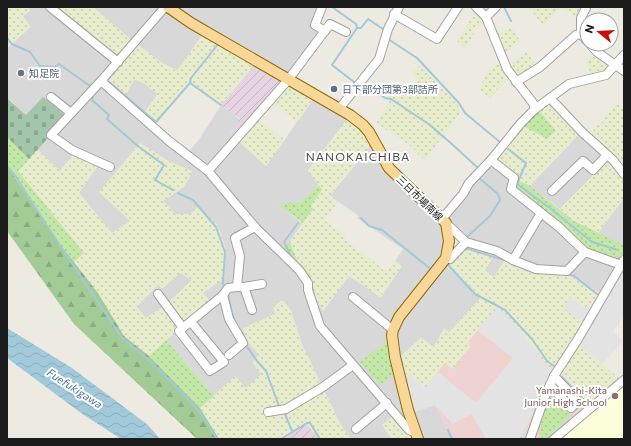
<svg xmlns="http://www.w3.org/2000/svg" width="631" height="446" font-family="Commissioner,'Noto Sans JP',sans-serif">
	<style>
		.residential { fill: #d9d8d8 }
		.commercial { fill: #eed3d0 }
		.industrial { fill: url(#industrial-furrows) }
		.education { fill: #fbfed9 }
		.farmland { fill: url(#farmland-dots); fill-rule: evenodd }
		.grass { fill: url(#grass-dots) }
		.forest { fill: url(#forest-firs) }
		.cemetery { fill: url(#cemetery-stones) }
		.parking { fill: #e3e3e3 }
		.water { fill: url(#water-waves) }
		.lines { fill: none; stroke-linecap: round; stroke-linejoin: round }
		.stream { stroke: #a2c9da; stroke-width: 2 }
		.minor-casing { stroke: #a2a2a2; stroke-width: 10 }
		.major-casing { stroke: #8f6b03; stroke-width: 12 }
		.minor { stroke: #fff; stroke-width: 8 }
		.major { stroke: #f9d799; stroke-width: 10 }
		.worship-dot { fill: #6b7280; stroke: #fff; stroke-width: 1.5 }
		.service-dot { fill: #5c6f8a; stroke: #fff; stroke-width: 1.5 }
		.education-dot { fill: #8d6e63; stroke: #fff; stroke-width: 1.5 }
		.labels { text-anchor: middle; dominant-baseline: central; stroke-width: 4; stroke-linejoin: round; paint-order: stroke }
		.worship-label { font-size: 10px; fill: #5b616d; stroke: #fff; text-anchor: start }
		.service-label { font-size: 10px; fill: #4e5e75; stroke: #fff; text-anchor: start }
		.street-label { font-size: 10px; fill: #1b1b1b; stroke: #fff }
		.education-label { font-size: 10px; fill: #785e54; stroke: #fff; text-anchor: end }
		.water-label { font-size: 11px; font-style: italic; fill: #4b73a8; stroke: #fff }
		.quarter-label { font-size: 12px; letter-spacing: 1px; fill: #4e4e4e; stroke: #fff }
	</style>
	<defs>
		<pattern id="industrial-furrows" width="10" height="10" patternUnits="userSpaceOnUse"><rect width="10" height="10" fill="#e6d3e1"/><path d="M-1 1l2-2M0 10L10 0M9 11l2-2" fill="none" stroke="#c5b5c0"/></pattern>
		<pattern id="farmland-dots" width="8" height="8" patternUnits="userSpaceOnUse"><rect width="8" height="8" fill="#e7eccc"/><path d="M2 2h.1M6 6h.1" fill="none" stroke="#c6caaf" stroke-width="1.8" stroke-linecap="round"/></pattern>
		<pattern id="grass-dots" width="8" height="8" patternUnits="userSpaceOnUse"><rect width="8" height="8" fill="#c2e7a7"/><path d="M2 2h.1M6 6h.1" fill="none" stroke="#a6c68f" stroke-width="1.8" stroke-linecap="round"/></pattern>
		<pattern id="forest-firs" width="22" height="20" patternUnits="userSpaceOnUse"><rect width="22" height="20" fill="#a2cb96"/><path d="M5 1l3.5 6h-7zM16 11l3.5 6h-7z" fill="#8bae81"/></pattern>
		<pattern id="cemetery-stones" width="16" height="16" patternUnits="userSpaceOnUse"><rect width="16" height="16" fill="#a3c5aa"/><path d="M2 7V4a2 2 0 0 1 4 0v3zM10 15v-3a2 2 0 0 1 4 0v3z" fill="#8ca992"/></pattern>
		<pattern id="water-waves" width="16" height="10" patternUnits="userSpaceOnUse"><rect width="16" height="10" fill="#a2c9da"/><path d="M0 5q4-4 8 0t8 0" fill="none" stroke="#8bacba"/></pattern>
	</defs>
	<rect width="100%" height="100%" fill="#edeae1"/>
	<g class="residential">
		<polygon points="28,7 50,7 118,62 101,81 123,101 134,79 145,84 158,94 142,116 185,156 200,138 221,105 231,112 240,120 231,132 266,166 314,98 349,117 308,170 319,185 299,203 290,202 279,206 302,223 290,242 278,251 308,283 323,311 349,276 381,297 402,266 395,261 403,249 357,218 359,216 330,196 372,144 438,220 443,228 443,244 440,256 435,268 398,315 394,358 408,434 382,425 392,439 351,439 342,427 303,347 291,311 283,301 275,314 247,341 259,355 262,374 246,388 235,377 214,396 166,340 211,303 202,293 190,214 175,214 163,201 185,186 192,171 168,161 140,143 100,192 130,221 112,233 79,193 99,164 60,171 37,149 26,115 9,99 7,100 7,48 12,44 22,16 30,11"/>
		<polygon points="93,7 322,7 316,25 325,31 289,78 268,65 185,59 178,71 161,62 134,42"/>
		<polygon points="580,133 608,160 560,209 530,186"/>
		<polygon points="492,161 617,263 600,293 567,274 494,277 485,270 496,251 468,240 447,218 452,209"/>
		<polygon points="624,198 624,245 598,233"/>
		<polygon points="444,265 471,287 480,298 449,333 444,328 433,348 398,358 395,340 401,317"/>
		<polygon points="180,273 192,280 166,305 146,318 136,307 158,285 163,288"/>
		<polygon points="435,405 448,430 452,439 420,439 415,424 415,412"/>
	</g>
	<polygon class="commercial" points="506,314 525,337 536,352 587,406 546,439 452,439 435,405 415,412 402,375 425,388 445,362 470,347 468,342 477,330"/>
	<g class="industrial">
		<polygon points="255,64 286,83 237,140 231,132 240,119 231,112 221,105"/>
		<polygon points="307,423 320,439 281,439 303,424"/>
	</g>
	<polygon class="education" points="624,381 624,439 553,439"/>
	<g class="farmland">
		<polygon points="7,7 28,7 30,11 23,16 31,27 7,48"/>
		<polygon points="50,7 93,7 134,42 161,62 177,71 204,32 255,64 221,105 190,83 156,122 145,112 157,94 145,84 134,79 126,96 107,79 117,62"/>
		<polygon points="529,7 583,7 578,18 560,8 543,26"/>
		<polygon points="476,11 479,13 484,23 476,30 466,48 457,41"/>
		<polygon points="512,28 521,42 504,54 496,34"/>
		<polygon points="527,52 537,67 517,80 508,66"/>
		<polygon points="595,54 611,66 601,75 592,77 586,61"/>
		<polygon points="500,60 509,78 490,98 479,89 488,69"/>
		<polygon points="420,64 457,104 461,112 425,160 409,145 376,123 391,99 388,95 398,84 408,92 419,80 412,74"/>
		<polygon points="286,83 314,98 297,123 270,102"/>
		<polygon points="551,102 580,133 530,186 514,178 492,161 522,125 555,131 538,109"/>
		<polygon points="617,103 624,109 624,170 588,135 602,122"/>
		<polygon points="349,117 363,131 372,144 330,195 338,202 324,220 346,235 344,239 387,272 395,261 402,266 380,297 349,276 323,311 308,283 312,276 297,260 290,242 313,209 311,206 322,190 308,171"/>
		<polygon points="256,118 285,140 266,166 237,140"/>
		<path d="M140,143L168,161L192,171L185,186L163,201L175,214H190L198,207L217,224L226,249L225,278L203,293L211,303L179,331L164,341L149,356L124,336L98,293L74,262L84,253L18,171L37,149L60,171L75,152L99,164L79,193L112,233L130,221L99,192ZM180,273L192,280L166,305L146,318L137,307L158,285L162,288Z"/>
		<polygon points="608,160 624,177 624,198 598,233 574,221 560,209"/>
		<polygon points="463,244 497,251 485,270 494,277 507,256 513,260 567,274 600,293 552,372 525,337 506,314 477,330 468,342 470,347 452,369 445,362 425,389 410,374 402,375 398,358 421,338 434,347 444,328 449,332 480,299 471,287 449,265 452,257"/>
		<polygon points="280,301 284,301 291,311 303,347 342,427 351,439 319,439 306,423 281,439 219,439 200,408 235,376 246,388 261,374 252,363 259,355 247,341 243,328 275,314 273,307"/>
		<polygon points="578,344 620,379 587,406 559,379"/>
		<polygon points="393,416 408,434 411,439 393,439 382,425"/>
	</g>
	<g class="grass">
		<polygon points="538,109 556,131 547,139 522,125"/>
		<polygon points="7,137 29,159 18,171 84,253 74,262 57,241 7,169"/>
		<polygon points="514,178 530,186 574,221 624,245 624,251 617,263 585,252 511,189"/>
		<polygon points="319,185 322,190 311,206 313,209 298,229 302,222 279,206 290,202 299,203"/>
		<polygon points="290,242 297,260 312,276 308,283 278,251"/>
		<polygon points="391,338 398,371 380,385 360,362"/>
		<polygon points="166,340 214,396 200,408 149,356"/>
		<polygon points="551,392 572,415 546,439 542,439 539,433 542,419"/>
	</g>
	<polygon class="forest" points="7,166 57,241 67,253 98,293 124,336 149,356 200,408 219,439 197,439 74,324 7,231"/>
	<polygon class="cemetery" points="43,97 67,117 29,159 7,137 7,100 8,99 26,115"/>
	<g class="parking">
		<polygon points="624,268 624,316 613,331 623,341 602,364 578,344 595,317"/>
		<polygon points="570,297 589,311 583,322 563,308"/>
		<polygon points="497,308 506,314 525,337 552,372 521,439 486,439 472,414 453,424 435,405 415,412 402,375 410,374 425,388 438,372 476,403 513,358 477,330"/>
	</g>
	<polygon class="water" points="7,328 72,368 148,425 160,439 121,439 81,413 7,358"/>
	<g class="lines">
		<g class="stream">
			<polyline points="332,7 356,24 357,28 361,28 368,19 383,29"/>
			<polyline points="504,7 511,21"/>
			<polyline points="7,38 12,44 30,52 40,66 54,67 59,64 90,86 96,81"/>
			<polyline points="389,38 388,39 417,58 459,103 465,113 501,143"/>
			<polyline points="109,82 156,122 190,83 221,105"/>
			<polyline points="354,82 332,65 357,28"/>
			<polyline points="190,83 191,78 219,43"/>
			<polyline points="365,84 385,98 391,99 430,125 453,145 479,169"/>
			<polyline points="94,93 92,100 109,115 107,119 139,147 164,165 155,180 173,190"/>
			<polyline points="508,149 526,163 517,184 551,209 592,242 618,250"/>
			<polyline points="7,166 16,177 57,241 122,338 151,362 189,400 203,416 217,439"/>
			<polyline points="178,193 193,200 216,227 225,252 223,284"/>
			<polyline points="361,218 369,226 382,230 432,270"/>
			<polyline points="468,236 490,216 500,200 498,194 479,178"/>
			<polyline points="465,248 507,261"/>
			<polyline points="293,260 284,242 298,223"/>
			<polyline points="451,262 448,265 475,294 505,310 532,339 547,361 555,367"/>
			<polyline points="567,274 574,276 597,294"/>
			<polyline points="312,286 314,297"/>
			<polyline points="228,294 232,313 236,324"/>
			<polyline points="245,344 257,361 266,371 279,406"/>
			<polyline points="562,377 589,405"/>
			<polyline points="285,414 292,431"/>
			<polyline points="448,430 452,439"/>
			<polyline points="281,439 307,423 310,423 320,439"/>
			<polyline points="521,439 521,438"/>
			<polyline points="547,439 574,417"/>
		</g>
		<defs>
			<g id="minor">
				<polyline points="50,7 118,62"/>
				<polyline points="322,7 315,25 325,31"/>
				<polyline points="476,7 486,17 507,69 533,103 535,109"/>
				<polyline points="585,7 586,8 581,18 581,34 587,41"/>
				<polyline points="394,14 437,39 458,7"/>
				<polyline points="486,17 496,7"/>
				<polyline points="590,44 597,52 624,71"/>
				<polyline points="101,81 169,141 208,171 255,227 299,270 308,283 308,290 320,326 409,430 416,433"/>
				<polyline points="516,82 540,67 576,35 581,34"/>
				<polyline points="51,97 71,113"/>
				<polyline points="550,98 582,132 613,160 624,174"/>
				<polyline points="339,109 379,59 388,29 399,7"/>
				<polyline points="491,160 514,178 511,189 559,227 585,252"/>
				<polyline points="110,167 72,150 51,135 101,81 165,7"/>
				<polyline points="208,171 288,80 330,24 346,32"/>
				<polyline points="552,191 583,161 593,170 607,155"/>
				<polyline points="442,219 463,194 469,183 491,160 521,123 535,109 569,84 606,75 624,55"/>
				<polyline points="446,223 466,242 497,251 513,260 536,269 567,271 585,252 621,265 623,267"/>
				<polyline points="255,227 235,238 240,256 237,287 244,287 262,284"/>
				<polyline points="446,258 450,259 466,242"/>
				<polyline points="513,260 541,213"/>
				<polyline points="244,287 252,310"/>
				<polyline points="158,294 183,328"/>
				<polyline points="223,295 229,319 243,343 229,355"/>
				<polyline points="353,297 393,330"/>
				<polyline points="191,322 224,362 210,371 179,331 223,295 228,288 237,287"/>
				<polyline points="550,385 571,408 578,401 554,376"/>
				<polyline points="268,412 286,409 323,387 353,365"/>
				<polyline points="356,429 387,403"/>
				<polyline points="530,439 545,396 554,376 578,339 624,260"/>
				<polyline points="554,439 624,380"/>
			</g>
			<polyline id="major" points="168,7 191,23 350,115 363,125 369,132 389,168 446,223 449,241 446,258 399,317 393,330 392,335 395,357 408,410 418,439"/>
		</defs>
		<use href="#minor" class="minor-casing"/>
		<use href="#major" class="major-casing"/>
		<use href="#minor" class="minor"/>
		<use href="#major" class="major"/>
	</g>
	<circle class="worship-dot" cx="21" cy="73" r="4"/>
	<circle class="service-dot" cx="334" cy="89" r="4"/>
	<circle class="education-dot" cx="615" cy="396" r="4"/>
	<g class="labels">
		<g class="worship-label">
			<text x="29" y="73">知足院</text>
		</g>
		<g class="service-label">
			<text x="342" y="89">日下部分団第3部詰所</text>
		</g>
		<g class="street-label">
			<text transform="translate(420 198) rotate(44)">三日市場南線</text>
		</g>
		<g class="education-label">
			<text x="607" y="390">Yamanashi-Kita<tspan x="607" dy="12">Junior High School</tspan></text>
		</g>
		<g class="water-label">
			<text transform="translate(75 388) rotate(33)">Fuefukigawa</text>
		</g>
		<g class="quarter-label">
			<text x="358" y="156">NANOKAICHIBA</text>
		</g>
	</g>
	<rect width="631" height="446" fill="none" stroke="#1b1b1b" stroke-width="16"/>
	<g transform="translate(599 32) rotate(288)"><circle r="19" fill="#ffffff" stroke="#a4a4a4"/>
	<path d="M0-3L7 15L0 10L-7 15Z" fill="#c21205"/>
	<text y="-6" font-size="11" font-weight="bold" text-anchor="middle" fill="#1b1b1b">N</text>
	</g>
</svg>
